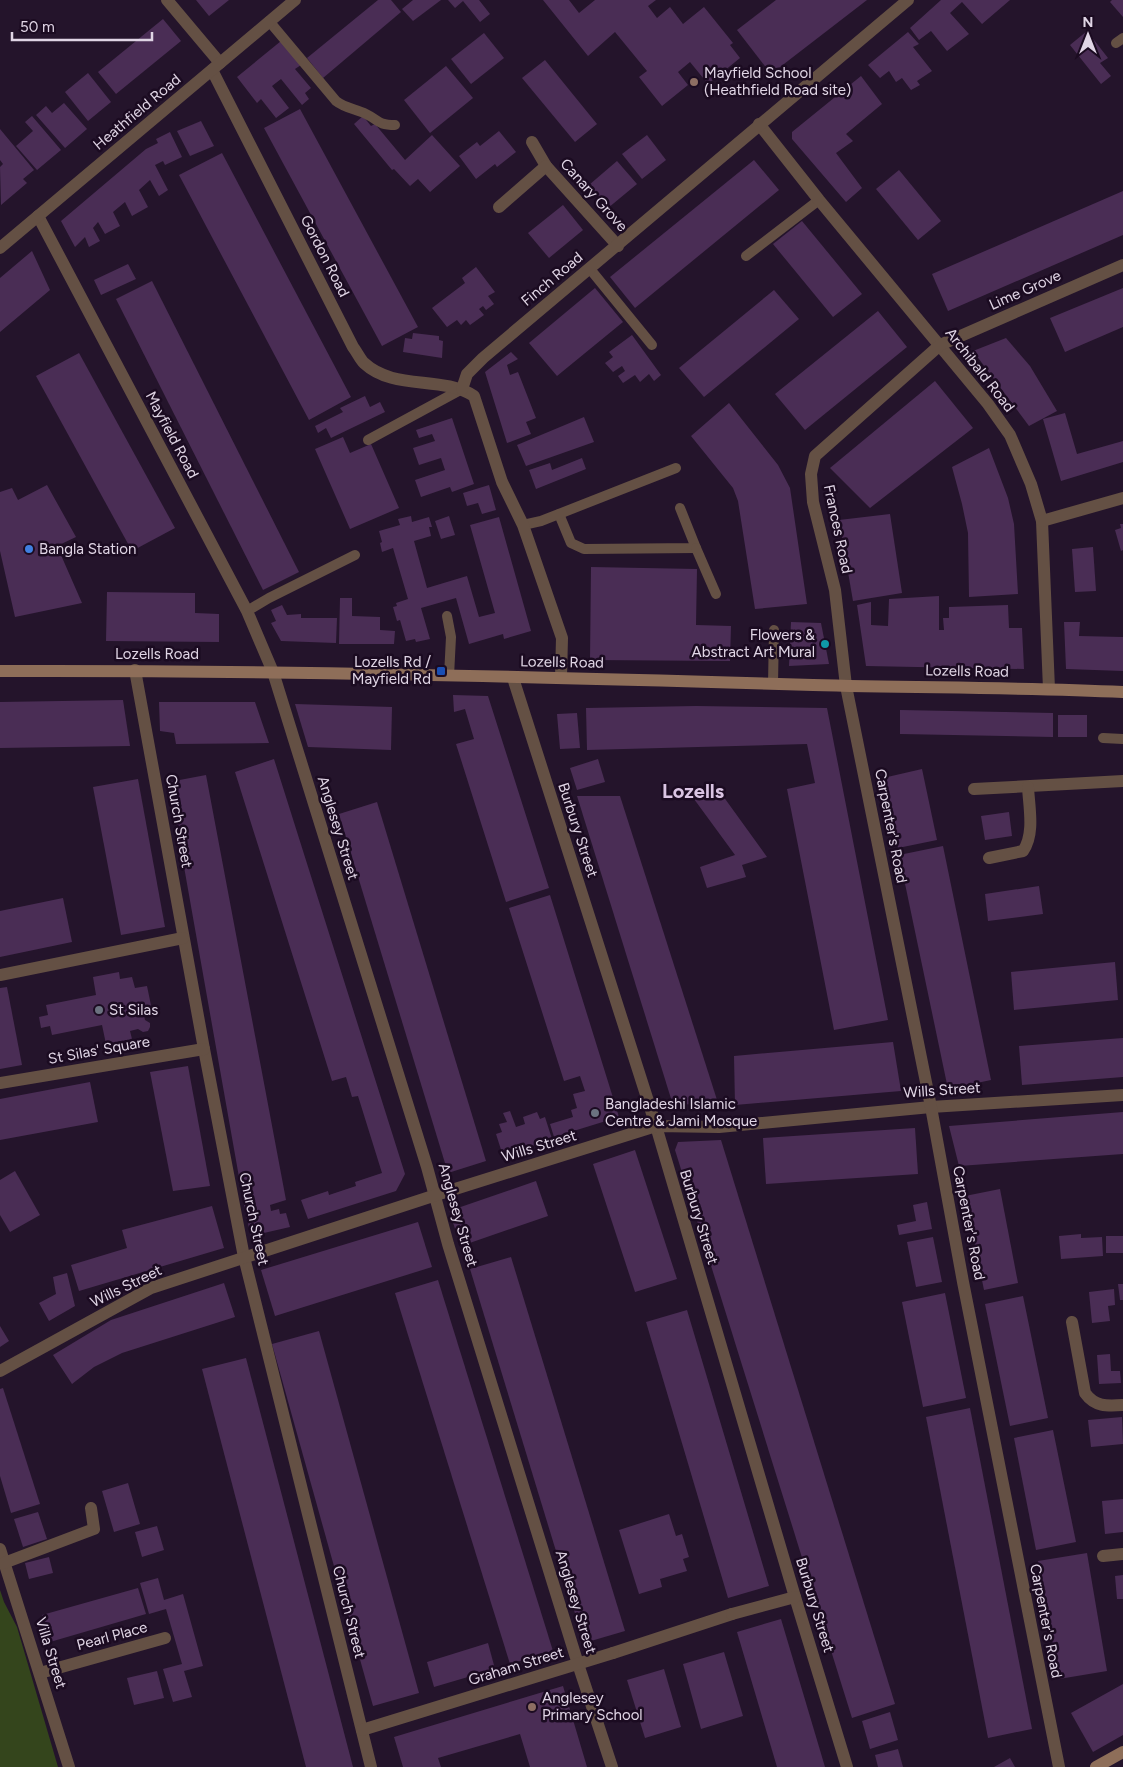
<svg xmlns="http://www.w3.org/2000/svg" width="1123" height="1767" font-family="Figtree,sans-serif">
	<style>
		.green { fill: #34451c }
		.building { fill: #4a2d55 }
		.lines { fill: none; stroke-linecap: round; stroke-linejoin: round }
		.service { stroke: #645044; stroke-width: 10 }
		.pedestrian { stroke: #645044; stroke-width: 12 }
		.minor { stroke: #645044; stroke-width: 12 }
		.secondary { stroke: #8e6e59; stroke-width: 12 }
		.education-dot { fill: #8d6e63; stroke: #1b0b21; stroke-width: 2 }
		.shop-dot { fill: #3f7fe0; stroke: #1b0b21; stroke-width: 2 }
		.culture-dot { fill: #0f9aa8; stroke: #1b0b21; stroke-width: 2 }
		.transit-dot { fill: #1a4fb4; stroke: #1b0b21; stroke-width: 2 }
		.worship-dot { fill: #6b7280; stroke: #1b0b21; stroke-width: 2 }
		.labels { text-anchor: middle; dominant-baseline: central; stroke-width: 5; stroke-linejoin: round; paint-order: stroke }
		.poi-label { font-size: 15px; fill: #e0d5e5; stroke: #1b0b21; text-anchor: start }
		.street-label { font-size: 15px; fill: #e0d5e5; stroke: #1b0b21 }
		.district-label { font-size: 20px; font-weight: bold; fill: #dac4e3; stroke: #1b0b21 }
	</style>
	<rect width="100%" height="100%" fill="#24142b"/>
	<polygon class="green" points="0,1590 4,1602 17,1627 58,1767 0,1767"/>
	<g class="building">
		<polygon points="196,0 229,0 209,16"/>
		<polygon points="378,0 391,0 401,12 323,78 307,58"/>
		<polygon points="413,0 441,0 413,21 402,9"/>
		<polygon points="448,0 479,0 490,14 480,22 463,1 455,8"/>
		<polygon points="543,0 569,0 579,13 595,0 656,0 648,6 657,18 670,7 683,24 704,7 733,43 730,45 740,58 708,84 690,62 678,72 688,85 662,106 639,77 647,71 615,32 588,56"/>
		<polygon points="776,0 867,0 771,74 737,30"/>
		<polygon points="941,0 1010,0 982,24 962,2 950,13 969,34 947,51 931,31 919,40 910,28"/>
		<polygon points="1112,0 1123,0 1123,17 1110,2"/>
		<polygon points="163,19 181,41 116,94 98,72"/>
		<polygon points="1087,31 1108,58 1100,63 1111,76 1101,84 1070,45"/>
		<polygon points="908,32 919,44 913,47 932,71 917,81 920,85 911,90 902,78 896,82 889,71 880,78 868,65"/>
		<polygon points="484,33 504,58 471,84 451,59"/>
		<polygon points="281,41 301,65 295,69 311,88 305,93 309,99 302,105 281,79 272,86 289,108 276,118 261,99 257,103 237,77"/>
		<polygon points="545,60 597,124 575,142 522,78"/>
		<polygon points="446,66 473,98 430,133 404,100"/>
		<polygon points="88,73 111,102 88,121 65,92"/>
		<polygon points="861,76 882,104 846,134 853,141 836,153 862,188 846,202 792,139 792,132"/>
		<polygon points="64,103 87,129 65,148 36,115 46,106 52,113"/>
		<polygon points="300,109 418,327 382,346 264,128"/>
		<polygon points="32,116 61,150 37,170 16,146 33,131 25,122"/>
		<polygon points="363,116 371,126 375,124 405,160 432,135 460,166 430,192 418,179 410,186 394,169 392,170 354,124"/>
		<polygon points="201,121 214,146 190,156 177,131"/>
		<polygon points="0,129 34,170 23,179 27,183 1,205 0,167 3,164 0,160"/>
		<polygon points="499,131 516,152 497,167 495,164 476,179 459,156 477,142 480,146"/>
		<polygon points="170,132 182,157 165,165 163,161 155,165 168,190 159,196 150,180 139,190 148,207 132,216 125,202 113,212 120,226 105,234 98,222 93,228 100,241 89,247 85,237 75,247 61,221 146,149 158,143 156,139"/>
		<polygon points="647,135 666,160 642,179 622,154"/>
		<polygon points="222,153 351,397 309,420 179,175"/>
		<polygon points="754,160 779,190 635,308 610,277"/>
		<polygon points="617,161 637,184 608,208 589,185"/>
		<polygon points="899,170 941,221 918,240 876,189"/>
		<polygon points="1123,191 1123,235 948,311 932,274"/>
		<polygon points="563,205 583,230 549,258 528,233"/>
		<polygon points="802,221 862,294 833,317 773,244"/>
		<polygon points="32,251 50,290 0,332 0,278"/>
		<polygon points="128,264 136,279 101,295 94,280"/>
		<polygon points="476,267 495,292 488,296 494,304 486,310 483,306 479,309 484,315 470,325 466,320 461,325 457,320 447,327 432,308 465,283 462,278"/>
		<polygon points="152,281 299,572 263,590 116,299"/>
		<polygon points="595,288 623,322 557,376 529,343"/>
		<polygon points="1123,288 1123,327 1065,352 1050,318"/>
		<polygon points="774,290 799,319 704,397 679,368"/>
		<polygon points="878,311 907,347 805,430 775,394"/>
		<polygon points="413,333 439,336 439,340 443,341 442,358 403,352 405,338 412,339"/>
		<polygon points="632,335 661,375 654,381 649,374 640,382 635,375 623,383 618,376 625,371 622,366 613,372 605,363 613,357 609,352"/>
		<polygon points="1006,338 1030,366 1057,411 1029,426 973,351"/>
		<polygon points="511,352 518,359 507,365 510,375 518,372 536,418 526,422 531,434 507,443 485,372"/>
		<polygon points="79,353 175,528 132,551 36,376"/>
		<polygon points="935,381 973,428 870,508 830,468"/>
		<polygon points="365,396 370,407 380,402 385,412 331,438 326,428 318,433 315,426 343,412 340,408"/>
		<polygon points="729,403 778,465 790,488 807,604 755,609 738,501 733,488 691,436"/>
		<polygon points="1065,413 1077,454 1123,441 1123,462 1061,481 1043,419"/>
		<polygon points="584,417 594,442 526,466 517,445"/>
		<polygon points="452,418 474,484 452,492 450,487 421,497 415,480 445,470 441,458 419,465 413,448 435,441 432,434 419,438 416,430"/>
		<polygon points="343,437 350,453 371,444 399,508 350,529 315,449"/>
		<polygon points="989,448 1008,498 1014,524 1018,594 969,597 968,533 962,504 952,467"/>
		<polygon points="582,458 586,469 536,489 529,470 550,463 552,470"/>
		<polygon points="47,485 76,537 57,546 82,603 15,617 0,551 0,492 12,488 18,500"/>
		<polygon points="489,485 496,510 482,514 478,503 467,506 463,493"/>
		<polygon points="890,514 902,593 853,601 839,520"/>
		<polygon points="411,516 412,522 429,517 432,527 429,527 431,536 414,541 427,588 467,576 479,617 495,613 470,525 499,517 531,631 504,639 503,634 469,644 456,598 421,608 430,639 416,642 415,639 406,641 400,620 397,621 393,607 397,606 396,603 408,599 393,548 382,552 380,543 382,542 379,531 400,525 398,519"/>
		<polygon points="449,516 455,535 441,539 435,521"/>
		<polygon points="1120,524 1123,524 1123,550 1121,551 1115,530 1121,528"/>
		<polygon points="1093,547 1096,591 1075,592 1072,549"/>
		<polygon points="591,567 697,569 696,625 731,626 730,661 590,660"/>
		<polygon points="107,592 195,593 195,613 219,614 219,642 106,641"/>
		<polygon points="939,596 939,630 944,630 943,618 949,618 949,607 1008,605 1009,628 1022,628 1024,669 866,666 857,605 871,602 871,625 888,626 889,599"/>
		<polygon points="340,598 352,598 352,616 380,617 380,630 395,631 394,644 339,644"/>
		<polygon points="282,605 287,615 301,614 301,618 337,618 336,643 281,641 271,623 276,621 271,610"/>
		<polygon points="791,622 821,623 829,664 789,666"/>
		<polygon points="1064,622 1080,622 1079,636 1123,637 1123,671 1066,669"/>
		<polygon points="453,695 488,696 549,888 506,902 456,744 474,739 465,709 454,712"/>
		<polygon points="123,700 130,746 0,748 0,702"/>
		<polygon points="159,702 255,702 269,743 176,744 174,733 160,731"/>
		<polygon points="295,704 392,707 391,750 308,747"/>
		<polygon points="696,706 827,708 888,1020 834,1030 787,789 815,783 807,744 587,750 586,708"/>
		<polygon points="900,710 1053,713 1053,737 900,734"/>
		<polygon points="577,713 580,748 560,749 557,714"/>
		<rect x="1058" y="715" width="29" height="22"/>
		<polygon points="274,759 405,1174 396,1191 308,1219 301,1200 328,1191 329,1195 356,1186 355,1182 382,1173 358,1096 352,1097 346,1077 332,1081 235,772"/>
		<polygon points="598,759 605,782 577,790 570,768"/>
		<polygon points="922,769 937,840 898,848 883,778"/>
		<polygon points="206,775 286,1200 270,1205 271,1211 279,1209 280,1214 286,1213 290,1227 251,1236 245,1211 169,782"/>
		<polygon points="138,779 165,927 121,935 93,787"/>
		<polygon points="577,796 620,796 718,1103 673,1105"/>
		<polygon points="723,796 767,857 742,865 746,877 707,888 700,867 735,855 694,799"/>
		<polygon points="377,802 486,1161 448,1173 339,814"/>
		<polygon points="1009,812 1012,836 985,840 981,816"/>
		<polygon points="943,846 991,1080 948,1089 899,855"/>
		<polygon points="1039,886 1043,914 988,921 985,894"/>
		<polygon points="550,895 619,1117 554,1137 550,1124 573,1117 571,1110 577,1108 573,1094 585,1091 580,1076 564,1081 509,908"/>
		<polygon points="63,898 72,942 0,957 0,911"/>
		<polygon points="1115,962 1118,1000 1014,1010 1011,972"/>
		<polygon points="119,972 120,979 132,977 135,988 147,986 153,1015 144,1016 145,1020 150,1023 150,1027 148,1031 143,1032 138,1029 130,1031 132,1039 106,1044 102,1025 52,1035 50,1026 41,1028 39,1017 48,1015 46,1005 96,995 93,977"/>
		<polygon points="7,987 22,1065 0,1069 0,988"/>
		<polygon points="1123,1038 1123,1077 1022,1085 1019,1046"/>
		<polygon points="893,1042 901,1091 735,1105 734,1056"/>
		<polygon points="188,1066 210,1186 173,1191 150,1072"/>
		<polygon points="90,1082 98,1122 0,1140 0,1099"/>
		<polygon points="510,1111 516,1127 525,1124 523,1117 537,1112 540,1119 545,1117 552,1139 503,1156 496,1134 502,1132 499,1124 507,1122 503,1113"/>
		<polygon points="1123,1112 1123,1154 959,1166 949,1126"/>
		<polygon points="915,1128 918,1174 766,1184 763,1138"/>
		<polygon points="721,1140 895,1704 852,1718 675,1150 678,1142"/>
		<polygon points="635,1150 677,1279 635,1292 593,1164"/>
		<polygon points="15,1171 40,1215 10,1232 0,1215 0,1180"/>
		<polygon points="536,1181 548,1216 461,1246 449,1211"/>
		<polygon points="1000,1189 1018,1283 984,1290 965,1196"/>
		<polygon points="927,1202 932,1229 899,1235 897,1225 916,1221 913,1205"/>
		<polygon points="212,1206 224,1248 79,1291 71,1265 127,1248 122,1230"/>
		<polygon points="418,1222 432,1267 275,1316 261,1270"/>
		<polygon points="1081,1234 1081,1238 1102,1237 1103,1256 1061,1259 1059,1236"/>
		<rect x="1106" y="1236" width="17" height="17"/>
		<polygon points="933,1237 942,1282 916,1287 907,1242"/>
		<polygon points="511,1257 625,1631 584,1643 470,1269"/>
		<polygon points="67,1273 75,1306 49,1321 39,1303 56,1294 53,1277"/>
		<polygon points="438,1280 553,1651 510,1664 395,1293"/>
		<polygon points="224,1283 235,1317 122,1353 94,1367 72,1384 53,1355 111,1320"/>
		<polygon points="1118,1284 1123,1284 1123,1300 1120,1300"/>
		<polygon points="1114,1289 1115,1305 1108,1306 1110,1321 1092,1323 1089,1292"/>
		<polygon points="945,1293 966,1398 923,1407 902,1302"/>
		<polygon points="1023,1296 1048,1418 1010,1426 985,1304"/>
		<polygon points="687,1310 769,1586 728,1598 646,1322"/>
		<polygon points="0,1326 9,1341 0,1347"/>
		<polygon points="319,1331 419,1693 373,1706 272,1344"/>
		<polygon points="1110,1354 1111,1371 1120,1371 1121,1383 1099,1384 1097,1355"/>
		<polygon points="246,1358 353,1767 306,1767 202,1369"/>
		<polygon points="3,1388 40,1504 11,1513 0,1476 0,1389"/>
		<polygon points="970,1408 1032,1729 988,1738 926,1417"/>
		<polygon points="1122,1417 1123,1444 1091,1447 1088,1420"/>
		<polygon points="1053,1430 1076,1542 1036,1550 1014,1438"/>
		<polygon points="128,1483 140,1524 114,1532 102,1491"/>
		<polygon points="1123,1499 1123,1532 1105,1534 1102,1501"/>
		<polygon points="38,1512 47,1539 23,1547 14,1519"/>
		<polygon points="669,1514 676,1536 682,1534 689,1557 683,1559 687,1571 660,1579 662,1587 639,1594 619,1530"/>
		<polygon points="157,1526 164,1550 142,1557 135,1532"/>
		<polygon points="1087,1553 1107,1671 1059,1679 1038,1561"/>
		<polygon points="49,1557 53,1573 29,1579 25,1563"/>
		<polygon points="1123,1575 1123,1599 1117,1599 1115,1576"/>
		<polygon points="158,1578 164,1600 183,1594 203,1666 184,1671 192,1697 173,1702 163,1669 182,1664 166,1609 149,1614 140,1583"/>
		<polygon points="138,1588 146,1614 50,1642 42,1615"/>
		<polygon points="781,1619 825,1767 777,1767 737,1632"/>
		<polygon points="488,1643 495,1669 434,1687 427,1662"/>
		<polygon points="724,1652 743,1716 701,1729 683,1664"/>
		<polygon points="664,1669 681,1727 645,1738 627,1680"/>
		<polygon points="157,1671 164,1698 134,1705 127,1678"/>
		<polygon points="1123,1684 1123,1735 1093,1752 1071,1713"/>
		<polygon points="563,1686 587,1767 530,1767 520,1734 438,1758 441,1767 403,1767 394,1737"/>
		<polygon points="890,1712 898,1740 870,1749 862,1721"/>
		<polygon points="898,1749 903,1767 878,1767 875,1755"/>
		<polygon points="1010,1758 1015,1767 994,1767"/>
	</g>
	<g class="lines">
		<g class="service">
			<path d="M269,21L336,101C345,108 355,109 366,114C379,120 377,125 395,125"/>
			<polyline points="1116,43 1123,38"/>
			<polyline points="746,256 819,200"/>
			<polyline points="590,269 652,345"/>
			<polyline points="368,440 462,389"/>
			<polyline points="559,514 571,543 584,549 696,548 680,508"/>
			<polyline points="523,525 541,521 676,468"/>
			<polyline points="696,548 716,594"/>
			<polyline points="247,611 269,598 355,555"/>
			<polyline points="447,616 451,637 449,676"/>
			<polyline points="773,684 774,630"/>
			<polyline points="1103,738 1123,739"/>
		</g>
		<polyline class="pedestrian" points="613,1653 732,1614"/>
		<g class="minor">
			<polyline points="167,0 220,63"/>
			<path d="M212,70L353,347C357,352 360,359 364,363C394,391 441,375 474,396L502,482L523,525L562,638L561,677"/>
			<polyline points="759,124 819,200 988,404 1010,435 1031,484 1042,521 1049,689"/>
			<polyline points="532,142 546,166 618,246"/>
			<polyline points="499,207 546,166"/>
			<polyline points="38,216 247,611 273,672 427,1167 448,1244 578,1664 612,1767"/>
			<polyline points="0,248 295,0"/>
			<polyline points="462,389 467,374 483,358 908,0"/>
			<polyline points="1042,521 1123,498"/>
			<polyline points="135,670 204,1049 244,1257 371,1767"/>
			<polyline points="513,678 656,1126 795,1597 847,1767"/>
			<polyline points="974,789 1123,781"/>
			<path d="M989,858L1023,851C1035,834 1029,807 1028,787"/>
			<polyline points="0,975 183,938"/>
			<polyline points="0,1083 204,1049"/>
			<path d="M1072,1322L1085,1393C1095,1407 1107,1406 1123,1405"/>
			<polyline points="0,1371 151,1288 436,1195 656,1126 719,1127 931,1107 1123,1095"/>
			<polyline points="0,1549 69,1767"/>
			<polyline points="1103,1556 1123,1554"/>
			<polyline points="4,1563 94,1529 91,1508"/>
			<polyline points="732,1614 795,1597"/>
			<polyline points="40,1673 165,1638"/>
			<polyline points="362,1730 613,1653"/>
			<polyline points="1059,1767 963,1282 931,1107 846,686 835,590 813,502 811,474 815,456 940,345 1123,265"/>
		</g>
		<g class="secondary">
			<path d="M0,671C271,670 542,677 813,685C916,688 1020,687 1123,692"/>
			<polyline points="1096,1767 1123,1752"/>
		</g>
	</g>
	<g class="education-dot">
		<circle cx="694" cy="82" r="5"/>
		<circle cx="532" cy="1707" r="5"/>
	</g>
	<circle class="shop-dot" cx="29" cy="549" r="5"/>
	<circle class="culture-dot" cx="825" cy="644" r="5"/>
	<rect class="transit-dot" x="436" y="666" width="10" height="10" rx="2.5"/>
	<g class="worship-dot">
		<circle cx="99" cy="1010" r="5"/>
		<circle cx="595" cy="1113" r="5"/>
	</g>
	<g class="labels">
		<g class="poi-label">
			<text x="704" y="73">Mayfield School<tspan x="704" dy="17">(Heathfield Road site)</tspan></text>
			<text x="39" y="549">Bangla Station</text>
			<text x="815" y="635" text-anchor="end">Flowers &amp;<tspan x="815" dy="17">Abstract Art Mural</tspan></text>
			<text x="431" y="662" text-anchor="end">Lozells Rd /<tspan x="431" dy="17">Mayfield Rd</tspan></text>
			<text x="109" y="1010">St Silas</text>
			<text x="605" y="1104">Bangladeshi Islamic<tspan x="605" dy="17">Centre &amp; Jami Mosque</tspan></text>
			<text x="542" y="1698">Anglesey<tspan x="542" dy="17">Primary School</tspan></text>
		</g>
		<g class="street-label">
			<text transform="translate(137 112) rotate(-40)">Heathfield Road</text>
			<text transform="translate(594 195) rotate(48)">Canary Grove</text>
			<text transform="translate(325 256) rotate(63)">Gordon Road</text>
			<text transform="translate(552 279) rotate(-40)">Finch Road</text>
			<text transform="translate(1025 290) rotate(-24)">Lime Grove</text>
			<text transform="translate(980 370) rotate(52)">Archibald Road</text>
			<text transform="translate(172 435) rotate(62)">Mayfield Road</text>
			<text transform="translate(838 529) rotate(78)">Frances Road</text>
			<text x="157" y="654">Lozells Road</text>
			<text transform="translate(562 662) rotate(1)">Lozells Road</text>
			<text transform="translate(967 671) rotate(1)">Lozells Road</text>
			<text transform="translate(179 821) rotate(80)">Church Street</text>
			<text transform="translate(891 826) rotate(79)">Carpenter's Road</text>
			<text transform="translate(338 828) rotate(73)">Anglesey Street</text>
			<text transform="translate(578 830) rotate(72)">Burbury Street</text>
			<text transform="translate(99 1050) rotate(-10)">St Silas' Square</text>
			<text transform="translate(942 1090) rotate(-4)">Wills Street</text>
			<text transform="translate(539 1146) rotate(-17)">Wills Street</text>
			<text transform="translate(458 1215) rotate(74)">Anglesey Street</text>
			<text transform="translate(699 1217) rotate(73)">Burbury Street</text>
			<text transform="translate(254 1219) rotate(78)">Church Street</text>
			<text transform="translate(969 1223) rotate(79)">Carpenter's Road</text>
			<text transform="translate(126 1286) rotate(-26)">Wills Street</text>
			<text transform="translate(576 1602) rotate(73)">Anglesey Street</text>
			<text transform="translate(815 1605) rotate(73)">Burbury Street</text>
			<text transform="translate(349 1612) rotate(76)">Church Street</text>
			<text transform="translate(1046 1621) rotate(79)">Carpenter's Road</text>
			<text transform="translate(112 1636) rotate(-15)">Pearl Place</text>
			<text transform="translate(51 1653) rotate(73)">Villa Street</text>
			<text transform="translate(516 1666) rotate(-17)">Graham Street</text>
		</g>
		<g class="district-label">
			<text x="693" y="791">Lozells</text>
		</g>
	</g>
	<g transform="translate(1088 35)" stroke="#1b0b21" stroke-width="4" paint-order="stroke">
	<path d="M0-4L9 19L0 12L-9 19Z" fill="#e0d5e5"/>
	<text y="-8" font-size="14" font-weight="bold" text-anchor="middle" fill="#e0d5e5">N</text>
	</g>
	<path d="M12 32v8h140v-8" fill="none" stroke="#e0d5e5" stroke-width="2.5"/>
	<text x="20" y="32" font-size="15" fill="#e0d5e5" stroke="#1b0b21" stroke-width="4" paint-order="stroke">50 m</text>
</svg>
